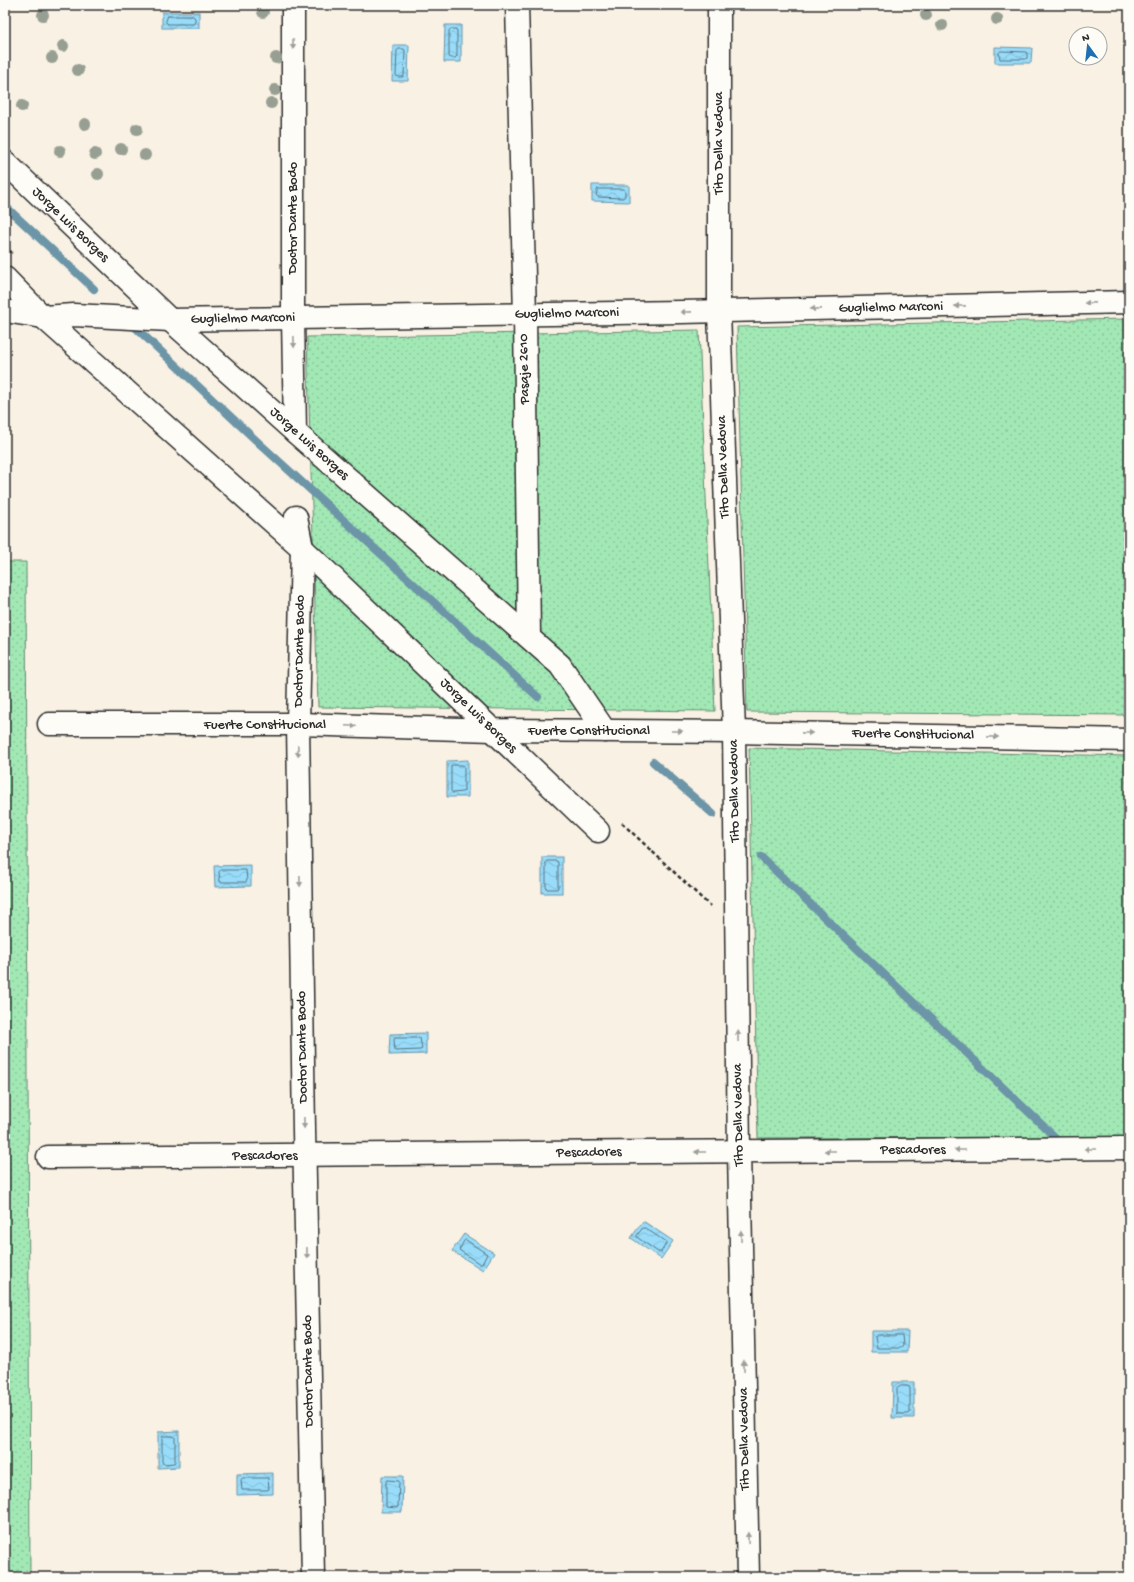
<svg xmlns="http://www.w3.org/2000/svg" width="1134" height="1582" font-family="'Gochi Hand',sans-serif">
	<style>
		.grass { fill: url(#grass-dots); stroke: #668a70 }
		.water { fill: url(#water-waves); stroke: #6c95a7 }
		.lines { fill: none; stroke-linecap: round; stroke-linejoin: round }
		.shore { stroke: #57727e; stroke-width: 1 }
		.stream { stroke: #6c95a7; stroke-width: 8 }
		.minor-casing { stroke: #2b2b2b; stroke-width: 25 }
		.path { stroke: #2b2b2b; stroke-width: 2.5; stroke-dasharray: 4 3; stroke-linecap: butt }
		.minor { stroke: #fdfcf7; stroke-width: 22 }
		.tree { fill: #979e92 }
		.oneway { fill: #9e9e9b }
		.labels { text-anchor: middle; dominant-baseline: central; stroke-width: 3; stroke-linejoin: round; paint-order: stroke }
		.street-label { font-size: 14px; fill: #2b2b2b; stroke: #fdfcf7 }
	</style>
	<defs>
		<pattern id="grass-dots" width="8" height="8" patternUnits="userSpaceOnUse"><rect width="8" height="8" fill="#a1e8b5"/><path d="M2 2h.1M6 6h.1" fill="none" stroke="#8bc79c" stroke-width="1.8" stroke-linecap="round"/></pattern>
		<pattern id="water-waves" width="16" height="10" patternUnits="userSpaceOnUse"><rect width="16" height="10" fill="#98dcfa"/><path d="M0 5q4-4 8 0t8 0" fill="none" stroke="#83bdd6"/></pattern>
	</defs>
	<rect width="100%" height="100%" fill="#f8f1e4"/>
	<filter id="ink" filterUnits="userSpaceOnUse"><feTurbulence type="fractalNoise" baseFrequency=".025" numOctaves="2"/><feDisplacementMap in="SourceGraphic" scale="8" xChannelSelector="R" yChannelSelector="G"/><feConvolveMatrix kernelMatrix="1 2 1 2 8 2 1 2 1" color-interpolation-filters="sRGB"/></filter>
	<g filter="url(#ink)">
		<g class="grass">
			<polygon points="1129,319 1129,715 747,712 737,327"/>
			<polygon points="699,330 715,711 318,707 307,337"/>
			<polygon points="5,562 26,562 30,1577 5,1577"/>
			<polygon points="749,748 1129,756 1129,1137 758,1138"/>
		</g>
		<g class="water">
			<rect x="162" y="12" width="37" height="16"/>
			<polygon points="445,25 461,25 461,62 444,62"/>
			<polygon points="393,45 409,45 408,81 392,81"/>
			<polygon points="995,47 1032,48 1031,63 995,63"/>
			<polygon points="592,185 629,185 629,202 592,201"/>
			<polygon points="468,760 468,797 447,797 447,761"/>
			<rect x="542" y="857" width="20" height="36"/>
			<polygon points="251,865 251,886 215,887 214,866"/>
			<polygon points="426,1033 426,1054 389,1055 390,1034"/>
			<polygon points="643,1221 673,1241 661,1259 631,1238"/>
			<polygon points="464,1234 494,1253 483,1270 452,1251"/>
			<polygon points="871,1331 908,1331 907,1352 871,1352"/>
			<polygon points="893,1382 914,1382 914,1418 892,1418"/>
			<polygon points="179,1431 179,1467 158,1468 158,1432"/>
			<polygon points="273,1473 273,1494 237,1495 237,1474"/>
			<polygon points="382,1476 403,1476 402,1512 381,1512"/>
		</g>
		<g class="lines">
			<g class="shore">
				<polygon points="168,16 193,16 195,18 195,22 193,24 168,24 166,22"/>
				<polygon points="451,29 456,29 457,31 457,56 455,58 450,58 449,56 449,31"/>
				<polygon points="399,49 404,49 405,51 404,76 402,77 398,77 396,75 397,51"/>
				<polygon points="1001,51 1026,52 1027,53 1027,58 1026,59 1000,59 999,53"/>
				<polygon points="598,189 624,189 625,191 625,196 623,198 598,197 596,195 597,191"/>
				<polygon points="453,765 462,765 464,766 464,791 462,792 453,793 451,791 451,766"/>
				<polygon points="547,861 556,861 558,862 558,887 557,889 547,889 546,887 546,863"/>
				<polygon points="221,870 246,870 247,881 245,882 220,882 219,872"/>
				<polygon points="395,1038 420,1038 422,1049 420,1050 395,1051 394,1040"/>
				<polygon points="643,1228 645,1228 666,1242 666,1244 661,1252 658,1252 638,1238 637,1236"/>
				<polygon points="466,1240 487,1254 482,1264 480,1264 459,1250 464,1241"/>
				<polygon points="877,1335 902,1335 903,1346 901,1348 877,1348 875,1337"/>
				<polygon points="899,1386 908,1386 910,1388 910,1413 908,1414 898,1414 897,1413 897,1388"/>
				<polygon points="164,1436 173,1436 175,1437 175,1462 174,1463 164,1464 162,1462 162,1437"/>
				<polygon points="243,1478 268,1478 269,1489 267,1490 242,1490 241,1480"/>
				<polygon points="387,1480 399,1481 398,1506 397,1508 386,1507 386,1482"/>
			</g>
			<g class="stream">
				<polyline points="5,206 94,289"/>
				<polyline points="136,328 260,444 538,697"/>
				<polyline points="653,762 713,814"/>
				<polyline points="761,857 1058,1140"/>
			</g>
			<defs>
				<g id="minor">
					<polyline points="293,5 293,318 295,432"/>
					<polyline points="517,5 525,315 529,637"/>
					<polyline points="719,5 719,312 734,732 739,1152 748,1577"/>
					<polyline points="5,162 170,320 295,432 560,665 605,731"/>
					<polyline points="5,278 43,317 302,548 598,831"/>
					<polyline points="5,311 43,317 74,315 170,320 681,312 1129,302"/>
					<polyline points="296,517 302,548 298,724 304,1130 313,1577"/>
					<polyline points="49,724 298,724 493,730 734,732 1129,740"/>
					<polyline points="48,1157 1129,1148"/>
				</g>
			</defs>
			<use href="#minor" class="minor-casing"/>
			<g class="path">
				<polyline points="5,246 12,253"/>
				<polyline points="622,823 710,906"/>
			</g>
			<use href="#minor" class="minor"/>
		</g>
		<g class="tree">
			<circle cx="263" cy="12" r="6"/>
			<circle cx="43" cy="15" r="6"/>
			<circle cx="926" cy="15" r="6"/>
			<circle cx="997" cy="19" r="6"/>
			<circle cx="942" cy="25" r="6"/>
			<circle cx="63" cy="46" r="6"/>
			<circle cx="52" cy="58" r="6"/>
			<circle cx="276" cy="58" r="6"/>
			<circle cx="78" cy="70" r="6"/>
			<circle cx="275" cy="90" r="6"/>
			<circle cx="271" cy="103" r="6"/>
			<circle cx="22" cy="106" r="6"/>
			<circle cx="85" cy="124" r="6"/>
			<circle cx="137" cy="129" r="6"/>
			<circle cx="121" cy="149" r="6"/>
			<circle cx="60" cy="151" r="6"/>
			<circle cx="95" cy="154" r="6"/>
			<circle cx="145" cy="155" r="6"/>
			<circle cx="98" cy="174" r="6"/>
		</g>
		<defs><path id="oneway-solid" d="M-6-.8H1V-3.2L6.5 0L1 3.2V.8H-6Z"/></defs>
		<g class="oneway">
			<use href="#oneway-solid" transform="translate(293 44) rotate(90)"/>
			<use href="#oneway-solid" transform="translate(1090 303) rotate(179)"/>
			<use href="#oneway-solid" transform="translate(960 306) rotate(179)"/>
			<use href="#oneway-solid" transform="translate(816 309) rotate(179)"/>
			<use href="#oneway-solid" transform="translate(686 312) rotate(179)"/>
			<use href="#oneway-solid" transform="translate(294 342) rotate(89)"/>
			<use href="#oneway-solid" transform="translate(351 726) rotate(2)"/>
			<use href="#oneway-solid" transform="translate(677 731)"/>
			<use href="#oneway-solid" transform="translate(807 733) rotate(1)"/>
			<use href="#oneway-solid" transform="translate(993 737) rotate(1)"/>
			<use href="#oneway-solid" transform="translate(298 751) rotate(89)"/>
			<use href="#oneway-solid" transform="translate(300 881) rotate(89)"/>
			<use href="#oneway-solid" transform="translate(738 1036) rotate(-91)"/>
			<use href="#oneway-solid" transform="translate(304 1123) rotate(89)"/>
			<use href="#oneway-solid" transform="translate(1090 1149) rotate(180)"/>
			<use href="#oneway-solid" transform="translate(960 1150) rotate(180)"/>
			<use href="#oneway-solid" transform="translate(830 1151) rotate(180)"/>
			<use href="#oneway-solid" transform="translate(700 1152) rotate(180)"/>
			<use href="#oneway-solid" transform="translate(741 1236) rotate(-91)"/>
			<use href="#oneway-solid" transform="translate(307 1253) rotate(89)"/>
			<use href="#oneway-solid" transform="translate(744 1366) rotate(-91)"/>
			<use href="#oneway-solid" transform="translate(748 1538) rotate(-91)"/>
		</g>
	</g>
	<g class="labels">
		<g class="street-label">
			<text transform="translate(719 143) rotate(-90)">Tito Della Vedova</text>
			<text transform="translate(293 218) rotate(-90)">Doctor Dante Bodo</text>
			<text transform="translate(70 225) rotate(44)">Jorge Luis Borges</text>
			<text transform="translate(891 308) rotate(-1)">Guglielmo Marconi</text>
			<text transform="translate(567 314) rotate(-1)">Guglielmo Marconi</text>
			<text transform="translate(243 319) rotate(-1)">Guglielmo Marconi</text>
			<text transform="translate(525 369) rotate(-91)">Pasaje 2610</text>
			<text transform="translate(309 444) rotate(42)">Jorge Luis Borges</text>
			<text transform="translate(724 467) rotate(-92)">Tito Della Vedova</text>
			<text transform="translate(300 651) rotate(-89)">Doctor Dante Bodo</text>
			<text transform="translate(478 716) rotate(44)">Jorge Luis Borges</text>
			<text x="265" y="725">Fuerte Constitucional</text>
			<text x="589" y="731">Fuerte Constitucional</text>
			<text transform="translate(913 735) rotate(1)">Fuerte Constitucional</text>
			<text transform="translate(735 791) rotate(-91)">Tito Della Vedova</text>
			<text transform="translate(303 1047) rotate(-91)">Doctor Dante Bodo</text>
			<text transform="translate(739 1115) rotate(-91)">Tito Della Vedova</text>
			<text x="913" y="1150">Pescadores</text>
			<text transform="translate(589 1153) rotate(-1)">Pescadores</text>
			<text x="265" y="1156">Pescadores</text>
			<text transform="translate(309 1371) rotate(-91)">Doctor Dante Bodo</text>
			<text transform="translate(745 1439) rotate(-91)">Tito Della Vedova</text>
		</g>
	</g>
	<rect width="1134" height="1582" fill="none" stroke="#fdfcf7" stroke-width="20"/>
	<rect x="10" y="10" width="1114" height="1562" fill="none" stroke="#2b2b2b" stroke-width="1.5" filter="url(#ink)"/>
	<g transform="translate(1088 46) rotate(345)"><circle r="19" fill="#fdfcf7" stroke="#a9a8a5"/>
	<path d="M0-3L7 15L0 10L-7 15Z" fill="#1f6fb2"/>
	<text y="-6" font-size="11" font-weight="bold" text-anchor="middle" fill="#2b2b2b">N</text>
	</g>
</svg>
